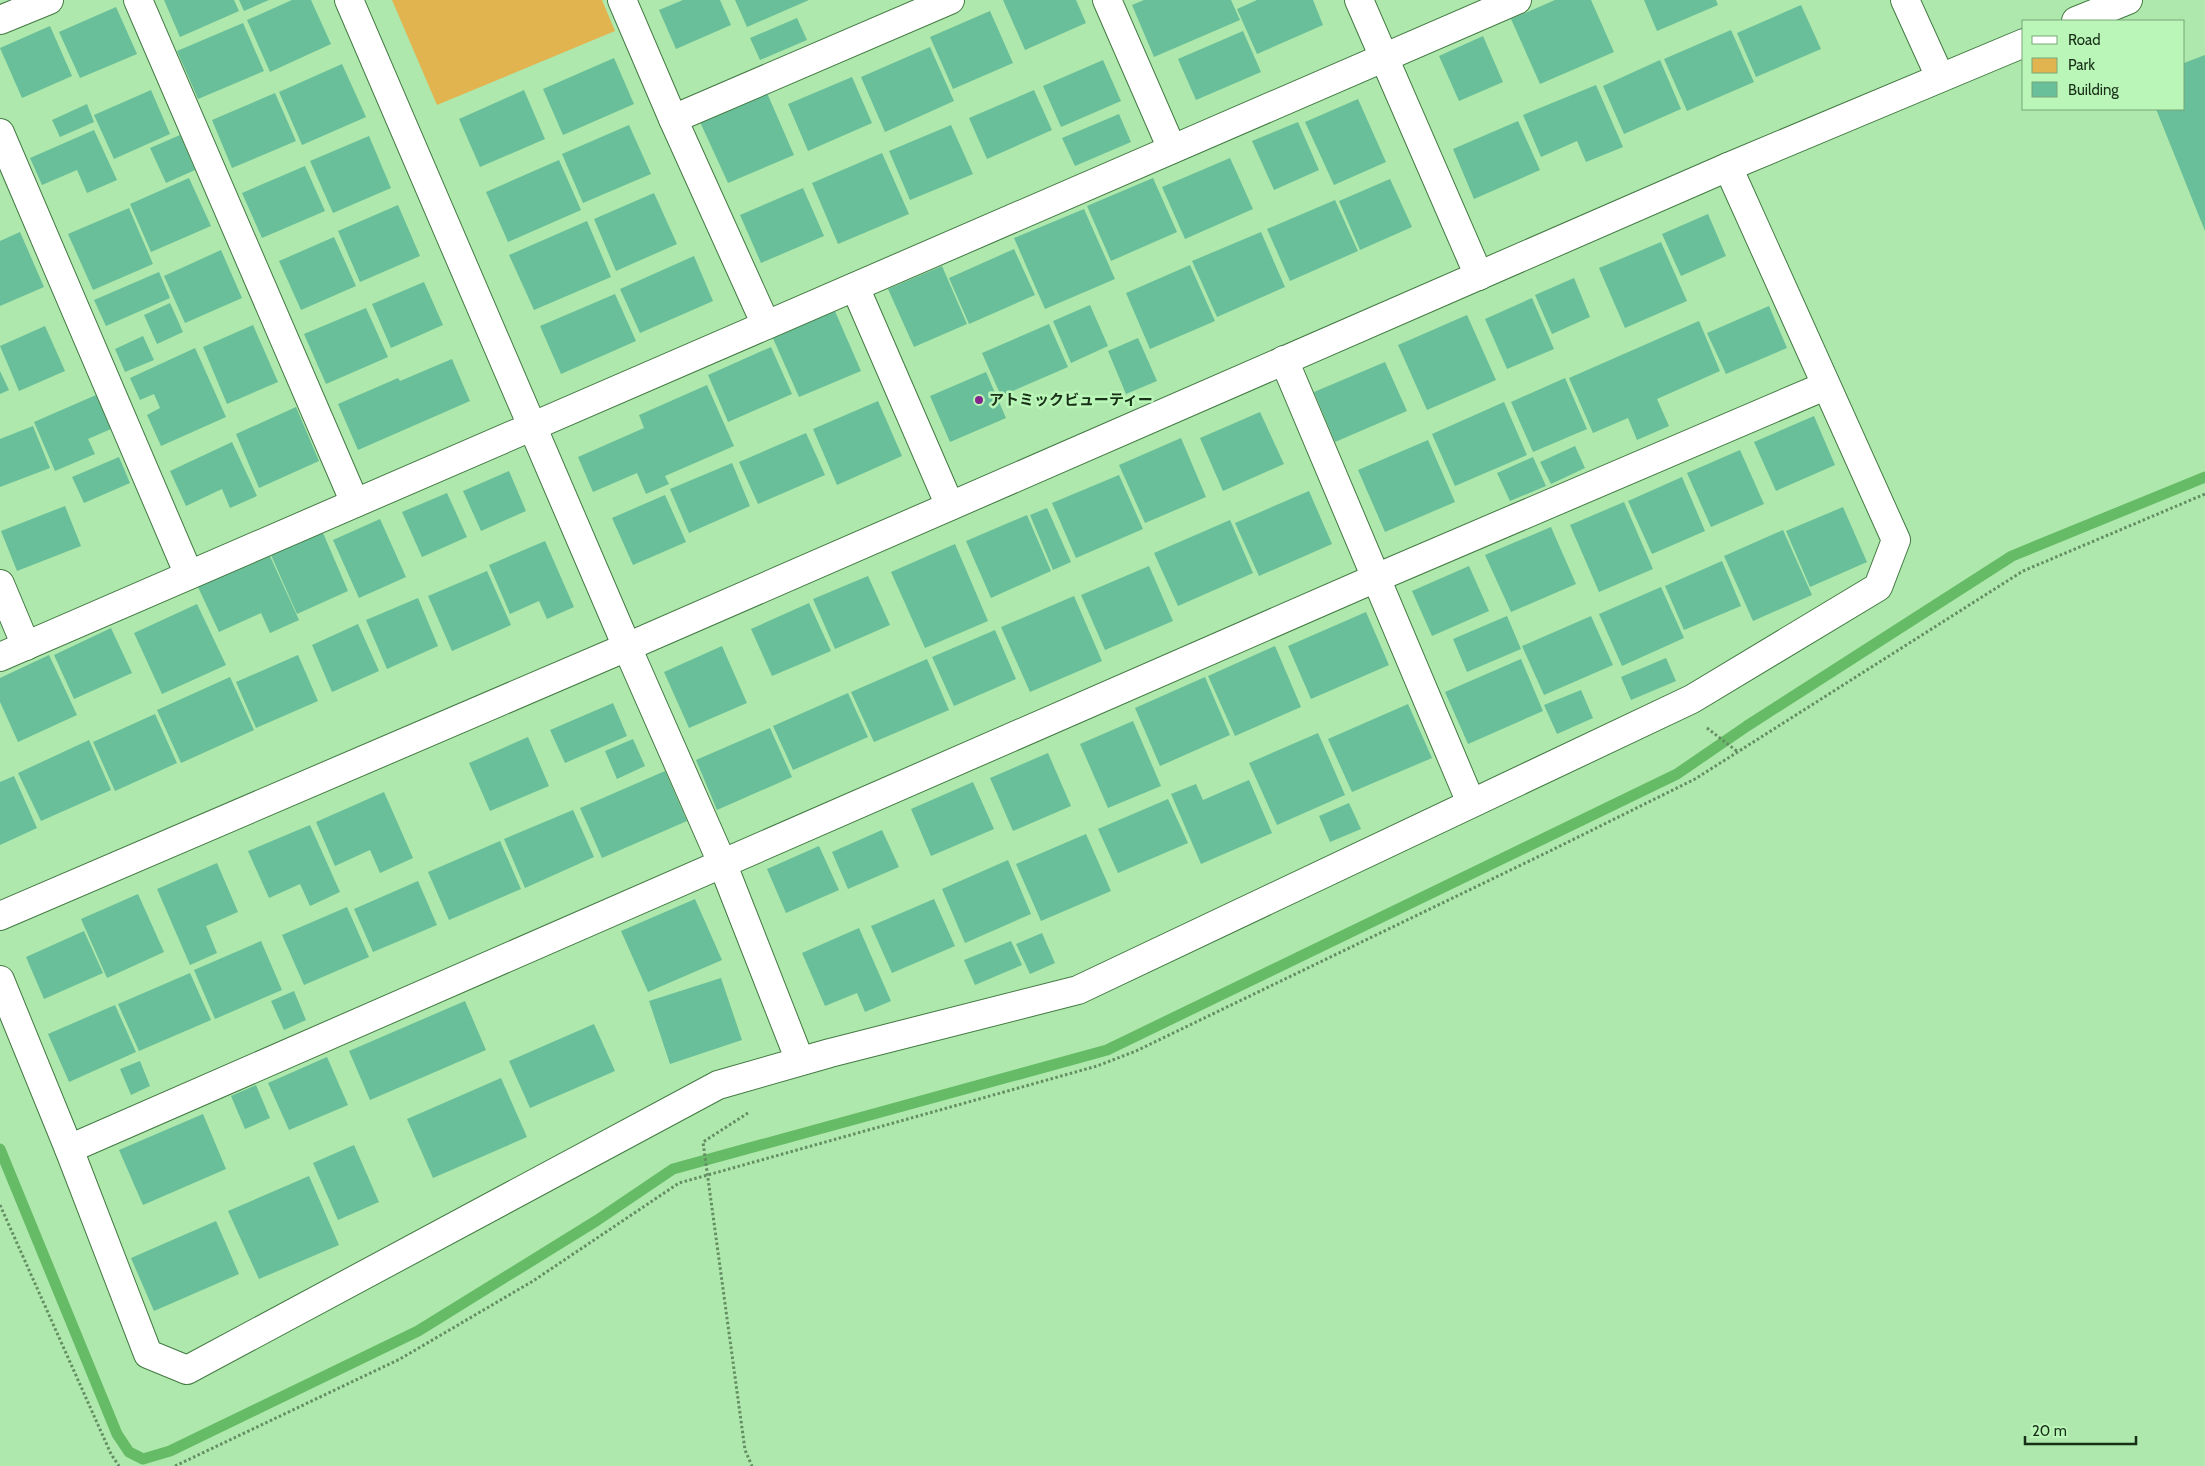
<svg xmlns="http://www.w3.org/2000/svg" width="2205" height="1466" font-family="Cabin,'Noto Sans JP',sans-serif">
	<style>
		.green { fill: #e2b450 }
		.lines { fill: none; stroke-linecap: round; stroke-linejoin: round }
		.stream { stroke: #6b6; stroke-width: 11 }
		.building { fill: #69bf99 }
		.minor-casing { stroke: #437943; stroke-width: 30 }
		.tertiary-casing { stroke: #437943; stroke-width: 30 }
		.path { stroke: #648d63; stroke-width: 3; stroke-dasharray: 2.5 2.5; stroke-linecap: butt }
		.minor { stroke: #fff; stroke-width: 28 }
		.tertiary { stroke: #fff; stroke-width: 28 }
		.poi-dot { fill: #85248e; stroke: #bbf6b9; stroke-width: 2 }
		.labels { text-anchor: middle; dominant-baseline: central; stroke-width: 5; stroke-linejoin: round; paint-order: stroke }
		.poi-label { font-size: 15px; font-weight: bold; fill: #172e17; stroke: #bbf6b9; text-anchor: start }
	</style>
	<rect width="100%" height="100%" fill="#aee8ac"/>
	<polygon class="green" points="392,0 602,0 615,31 437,105"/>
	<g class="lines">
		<polyline class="stream" points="0,1149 117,1434 129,1452 143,1459 170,1451 418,1331 596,1221 673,1169 1107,1050 1677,774 1747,726 2012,556 2205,477"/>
	</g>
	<g class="building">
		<polygon points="164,0 234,0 239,11 180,37"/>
		<polygon points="239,0 269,0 244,11"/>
		<polygon points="292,0 311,0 331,44 270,72 247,20"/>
		<polygon points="683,0 720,0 731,25 676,49 659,10"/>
		<polygon points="735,0 809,0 747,27"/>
		<polygon points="1003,0 1076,0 1086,23 1025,50"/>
		<polygon points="1144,0 1231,0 1240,20 1154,57 1132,5"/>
		<polygon points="1257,0 1313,0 1323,25 1257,54 1237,9"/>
		<polygon points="1555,0 1591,0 1614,52 1540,84 1511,19"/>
		<polygon points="1644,0 1716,0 1718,5 1657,31"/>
		<polygon points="1801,5 1821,49 1756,77 1737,33"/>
		<polygon points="116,7 137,54 80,78 59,32"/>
		<polygon points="990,11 1013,63 953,89 930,37"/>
		<polygon points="797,18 807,40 760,60 750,38"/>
		<polygon points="243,23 264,71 198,99 177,51"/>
		<polygon points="50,26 72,76 22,98 0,48"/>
		<polygon points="1731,30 1754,82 1687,111 1664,59"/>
		<polygon points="1243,31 1261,72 1196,100 1178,59"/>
		<polygon points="1483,36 1503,82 1459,101 1439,56"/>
		<polygon points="930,47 954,101 885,132 861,77"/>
		<polygon points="2205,55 2205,231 2156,109 2184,109 2184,63"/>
		<polygon points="614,58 634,104 563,135 543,89"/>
		<polygon points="1103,60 1121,101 1061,127 1043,86"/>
		<polygon points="1660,60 1681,109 1624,134 1603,86"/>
		<polygon points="342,64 366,117 302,145 279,92"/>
		<polygon points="852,77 872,123 808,151 788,104"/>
		<polygon points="1596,85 1623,147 1586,162 1577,141 1541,157 1523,115"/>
		<polygon points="151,90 170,134 114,159 94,115"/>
		<polygon points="524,90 545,139 480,167 459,119"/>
		<polygon points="1034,90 1052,130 987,159 969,118"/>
		<polygon points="275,93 296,141 232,168 212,120"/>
		<polygon points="767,93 794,155 728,183 700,122"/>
		<polygon points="1358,99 1386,162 1334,185 1305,122"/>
		<polygon points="87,104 94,122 60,137 52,120"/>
		<polygon points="1119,114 1131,142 1075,166 1062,138"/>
		<polygon points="1518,121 1540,170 1474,199 1453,149"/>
		<polygon points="1298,122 1319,170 1274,190 1252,141"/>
		<polygon points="629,125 651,174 583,203 562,154"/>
		<polygon points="951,125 973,174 910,200 889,151"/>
		<polygon points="94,130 117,180 87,193 77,170 42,185 30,158"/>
		<polygon points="180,135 195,170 166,183 150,148"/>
		<polygon points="369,136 391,188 333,213 310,161"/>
		<polygon points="882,153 909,214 838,244 812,183"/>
		<polygon points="1230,158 1253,209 1185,239 1162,187"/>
		<polygon points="559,160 581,210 508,242 486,192"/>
		<polygon points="305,166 325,211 262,238 242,193"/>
		<polygon points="189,178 211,226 151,252 130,204"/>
		<polygon points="1153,178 1177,232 1111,261 1087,206"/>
		<polygon points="1390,179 1412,227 1360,250 1339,201"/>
		<polygon points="803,188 824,236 761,263 740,215"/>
		<polygon points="654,193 677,244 616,271 594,219"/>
		<polygon points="1335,200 1358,251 1290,281 1267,229"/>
		<polygon points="398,205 420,256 360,282 338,231"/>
		<polygon points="129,208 153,264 93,290 68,234"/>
		<polygon points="1084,209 1115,279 1045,309 1014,238"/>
		<polygon points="1708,214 1726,256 1681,276 1662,234"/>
		<polygon points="587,221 611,277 534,310 509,255"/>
		<polygon points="20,232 44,287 0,306 0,241"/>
		<polygon points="1261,232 1285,287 1217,317 1192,261"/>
		<polygon points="334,237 356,286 301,310 279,261"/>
		<polygon points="1661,242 1687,301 1625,328 1599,268"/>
		<polygon points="1014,249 1035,295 969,324 949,278"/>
		<polygon points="221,250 242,298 185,323 164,276"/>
		<polygon points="694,256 713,301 640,333 620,289"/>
		<polygon points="1190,265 1215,321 1150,349 1126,293"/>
		<polygon points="942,266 967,324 914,347 888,289"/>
		<polygon points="159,272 170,298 106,326 94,300"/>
		<polygon points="1574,278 1590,317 1552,334 1535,295"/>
		<polygon points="424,282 443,325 391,348 372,304"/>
		<polygon points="615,294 636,341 561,374 540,326"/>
		<polygon points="1532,298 1554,349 1507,369 1485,319"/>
		<polygon points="170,303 183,332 157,344 144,315"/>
		<polygon points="1090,305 1108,346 1071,363 1053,321"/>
		<polygon points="1769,306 1787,348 1726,374 1707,333"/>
		<polygon points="366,308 388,357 326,384 304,334"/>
		<polygon points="834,309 861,371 799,397 772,336"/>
		<polygon points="1467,315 1496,380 1427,410 1398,345"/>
		<polygon points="1699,321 1720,371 1657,399 1669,426 1637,440 1628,418 1593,433 1569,378"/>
		<polygon points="1049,324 1068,367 1001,396 982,353"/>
		<polygon points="253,325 278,382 227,404 203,347"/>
		<polygon points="45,326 65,371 19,391 0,346"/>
		<polygon points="143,336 154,360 125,372 115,349"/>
		<polygon points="1138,338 1157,381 1126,394 1108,351"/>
		<polygon points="771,347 792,394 728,422 708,375"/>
		<polygon points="195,348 226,417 161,446 147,415 160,408 154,394 140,400 130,378"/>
		<polygon points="452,359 470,401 358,450 338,404 398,378 400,381"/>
		<polygon points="1385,362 1407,411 1335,442 1314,392"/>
		<polygon points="0,371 9,390 0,394"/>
		<polygon points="986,372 1006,418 950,442 930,396"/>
		<polygon points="1565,378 1587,429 1533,452 1511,402"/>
		<polygon points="707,385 734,446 665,476 669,484 646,494 637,473 593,492 578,457 644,428 639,415"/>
		<polygon points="96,395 111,429 88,439 95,454 55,471 34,422"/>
		<polygon points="878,401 902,456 837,485 813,429"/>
		<polygon points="1504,402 1527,455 1455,486 1432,434"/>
		<polygon points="296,407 319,461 259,488 236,434"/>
		<polygon points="1260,412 1284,464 1223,491 1200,438"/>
		<polygon points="1814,416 1835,465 1776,491 1754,442"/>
		<polygon points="33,426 50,468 0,487 0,439"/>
		<polygon points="806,433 825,475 758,504 739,462"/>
		<polygon points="1181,438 1206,497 1145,523 1119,465"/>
		<polygon points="1428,440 1455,502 1385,532 1358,470"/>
		<polygon points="232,442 257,496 230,508 222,489 186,506 170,471"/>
		<polygon points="1575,446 1585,468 1551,484 1540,462"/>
		<polygon points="1740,450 1764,504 1711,527 1687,473"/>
		<polygon points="119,457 130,483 84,503 72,477"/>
		<polygon points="1533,457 1546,486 1510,501 1497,473"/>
		<polygon points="732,463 750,506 689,533 670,489"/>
		<polygon points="509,471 526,511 481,531 463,491"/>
		<polygon points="1119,475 1143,529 1076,558 1052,503"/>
		<polygon points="1682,477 1705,531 1652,554 1628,501"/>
		<polygon points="1309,491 1332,544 1259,576 1235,523"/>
		<polygon points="447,493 467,537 422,557 402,512"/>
		<polygon points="665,495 686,542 633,565 612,518"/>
		<polygon points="1624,502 1653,569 1599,592 1570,525"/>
		<polygon points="65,506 81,546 17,571 1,531"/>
		<polygon points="1843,507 1867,562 1810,587 1786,531"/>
		<polygon points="1047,508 1071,562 1053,570 1030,515"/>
		<polygon points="1027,515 1051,571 991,598 966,541"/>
		<polygon points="380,519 406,577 359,598 333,540"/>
		<polygon points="1230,520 1253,573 1178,606 1154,553"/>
		<polygon points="1551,527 1576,584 1511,612 1485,555"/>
		<polygon points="1783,530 1812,595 1753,621 1724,556"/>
		<polygon points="323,533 348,591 297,614 271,555"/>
		<polygon points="545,541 574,607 547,619 539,601 510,614 489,565"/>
		<polygon points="955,544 988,621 925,648 891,572"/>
		<polygon points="269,554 299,620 270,633 261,613 219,632 198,587"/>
		<polygon points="1722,561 1741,606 1684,630 1665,586"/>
		<polygon points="1149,566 1173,621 1105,650 1081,595"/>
		<polygon points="1469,566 1489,611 1432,636 1412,591"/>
		<polygon points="487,571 511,625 452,651 428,596"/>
		<polygon points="868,576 890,625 835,649 813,599"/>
		<polygon points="1661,587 1684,638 1622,666 1599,614"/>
		<polygon points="1074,596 1102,661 1030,692 1001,627"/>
		<polygon points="418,598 438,646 387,669 366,620"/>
		<polygon points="809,603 831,651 772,676 751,629"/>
		<polygon points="197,604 226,665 162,694 134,633"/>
		<polygon points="1366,612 1389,665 1311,699 1288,646"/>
		<polygon points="1507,616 1521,649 1467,672 1453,639"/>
		<polygon points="1591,616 1613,665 1544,695 1522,646"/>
		<polygon points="358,624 379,671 332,692 312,645"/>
		<polygon points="111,628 132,673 74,699 54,655"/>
		<polygon points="995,630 1016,679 954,706 932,657"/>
		<polygon points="722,646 747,703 689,728 664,672"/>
		<polygon points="1275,646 1301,707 1235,736 1208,676"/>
		<polygon points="49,655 77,715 18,742 0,702 0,678"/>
		<polygon points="298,655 318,701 256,728 236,682"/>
		<polygon points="1666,658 1676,681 1631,700 1621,677"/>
		<polygon points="927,659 949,710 874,742 851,692"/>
		<polygon points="1521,659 1543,711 1468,744 1445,692"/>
		<polygon points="230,677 254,730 181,763 157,710"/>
		<polygon points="1205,677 1230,735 1160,766 1135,708"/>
		<polygon points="1581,690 1593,718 1557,734 1544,705"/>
		<polygon points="848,693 868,737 793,770 773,726"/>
		<polygon points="613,703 627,736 565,763 550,730"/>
		<polygon points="1408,704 1432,758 1352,792 1328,739"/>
		<polygon points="155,714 177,763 115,791 93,742"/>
		<polygon points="1133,721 1161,786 1108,808 1080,744"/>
		<polygon points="770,728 792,777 717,810 696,760"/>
		<polygon points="1318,733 1345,795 1277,825 1249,763"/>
		<polygon points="528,737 549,786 490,811 469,763"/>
		<polygon points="633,739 645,766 617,779 605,751"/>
		<polygon points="89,740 111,790 41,821 18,773"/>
		<polygon points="1048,753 1071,806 1013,831 990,778"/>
		<polygon points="665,771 687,821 602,858 580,808"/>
		<polygon points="14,776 37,828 0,845 0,782"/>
		<polygon points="1249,780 1272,833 1201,864 1171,794 1196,784 1203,800"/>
		<polygon points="973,782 994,829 931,856 911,809"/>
		<polygon points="384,792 413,858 380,873 370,850 335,866 316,822"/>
		<polygon points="1168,799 1188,843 1118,873 1098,829"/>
		<polygon points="1349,803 1361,829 1330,842 1319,816"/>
		<polygon points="573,810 594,857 525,888 504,839"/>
		<polygon points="310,825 340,892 310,906 300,884 269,898 248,851"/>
		<polygon points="882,830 899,867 848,889 832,852"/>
		<polygon points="1086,834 1111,891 1041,921 1016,864"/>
		<polygon points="500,841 521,889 449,920 428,872"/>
		<polygon points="819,846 839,890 786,913 767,869"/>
		<polygon points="1008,860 1031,914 965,943 942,889"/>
		<polygon points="217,863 238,912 206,926 217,953 190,965 157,889"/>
		<polygon points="418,881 437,925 373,952 354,909"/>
		<polygon points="138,894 164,952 107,978 81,919"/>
		<polygon points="695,899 722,960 648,992 621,931"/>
		<polygon points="934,899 955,946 892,973 871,926"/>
		<polygon points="347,907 369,957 304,985 282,935"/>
		<polygon points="859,928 891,1001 865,1012 857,993 825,1006 802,953"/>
		<polygon points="84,931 103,973 44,999 26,957"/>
		<polygon points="1042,933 1055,963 1030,974 1016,944"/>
		<polygon points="261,941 282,990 215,1019 194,970"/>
		<polygon points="1011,941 1022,965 975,985 964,960"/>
		<polygon points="190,973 211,1020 139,1051 118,1004"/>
		<polygon points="721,978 742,1040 670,1064 649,1001"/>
		<polygon points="294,991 306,1020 284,1030 271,1001"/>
		<polygon points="465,1001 486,1050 370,1100 349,1051"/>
		<polygon points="115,1005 136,1052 69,1082 48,1034"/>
		<polygon points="594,1024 615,1071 530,1108 509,1061"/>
		<polygon points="327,1057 348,1105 289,1130 268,1083"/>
		<polygon points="140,1061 150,1086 131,1095 120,1069"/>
		<polygon points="501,1078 527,1137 433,1178 407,1119"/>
		<polygon points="256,1085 270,1118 245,1129 231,1096"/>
		<polygon points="203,1114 226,1169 143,1205 119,1150"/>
		<polygon points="354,1145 379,1202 338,1220 313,1163"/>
		<polygon points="309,1176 339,1245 259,1279 228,1211"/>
		<polygon points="216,1221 239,1274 154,1311 131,1258"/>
	</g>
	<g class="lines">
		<defs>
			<g id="minor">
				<polyline points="138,0 355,503"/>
				<polyline points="622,0 673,119 766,325"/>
				<polyline points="1107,0 1172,149"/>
				<polyline points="1905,0 1940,77"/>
				<polyline points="0,20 49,0"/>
				<polyline points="673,119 950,0"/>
				<polyline points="0,133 189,575"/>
				<polyline points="855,287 950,506"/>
				<polyline points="1284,360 1471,803"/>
				<polyline points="0,584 26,646"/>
				<polyline points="627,647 723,865 800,1061"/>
				<polyline points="0,657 1517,0"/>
				<polyline points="0,980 69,1149 148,1354 187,1370 718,1085 830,1053 1078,990 1692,699 1878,587 1896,540 1728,167"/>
				<polyline points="69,1149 1376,578 1825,386"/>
			</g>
			<g id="tertiary">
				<polyline points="349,0 627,647"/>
				<polyline points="1359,0 1479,276"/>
				<polyline points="2076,21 2128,0"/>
				<polyline points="0,916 627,647 1728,167 2024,43"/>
			</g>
		</defs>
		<use href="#minor" class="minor-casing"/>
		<use href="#tertiary" class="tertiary-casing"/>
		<g class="path">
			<polyline points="1707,728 1738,752"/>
			<polyline points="748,1113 703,1142 745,1450 752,1466"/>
			<polyline points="0,1205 111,1454 119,1466"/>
			<polyline points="175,1466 400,1359 533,1281 679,1183 1097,1066 1136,1051 1550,851 1695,779 2023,571 2205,494"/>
		</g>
		<use href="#minor" class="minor"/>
		<use href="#tertiary" class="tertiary"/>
	</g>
	<circle class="poi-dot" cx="979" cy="400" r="5"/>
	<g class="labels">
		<g class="poi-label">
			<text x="989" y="400">アトミックビューティー</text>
		</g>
	</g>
	<rect x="2022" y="20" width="162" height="90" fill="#bbf6b9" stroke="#79a678"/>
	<rect x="2032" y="36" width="25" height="8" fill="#ffffff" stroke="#79a678"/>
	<text x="2068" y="45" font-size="15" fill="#172e17">Road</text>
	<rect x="2032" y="58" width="25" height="15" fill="#e2b450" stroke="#79a678"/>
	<text x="2068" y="70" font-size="15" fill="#172e17">Park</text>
	<rect x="2032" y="82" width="25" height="15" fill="#69bf99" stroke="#79a678"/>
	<text x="2068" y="95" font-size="15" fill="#172e17">Building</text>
	<path d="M2025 1436v8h111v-8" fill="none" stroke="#172e17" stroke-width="2.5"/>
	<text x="2032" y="1436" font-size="15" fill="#172e17" stroke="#bbf6b9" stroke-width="4" paint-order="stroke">20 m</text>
</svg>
